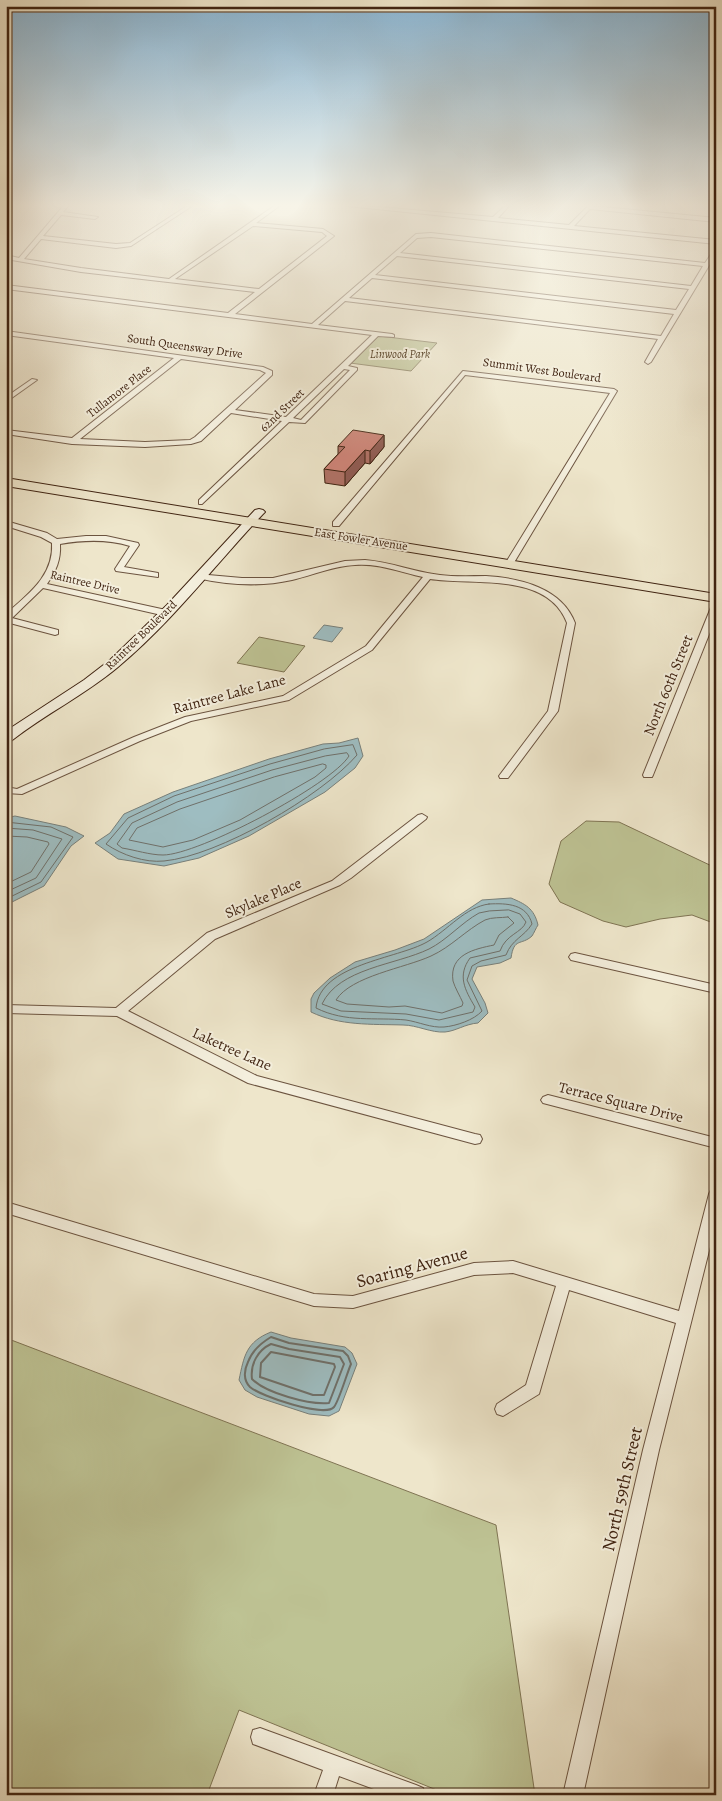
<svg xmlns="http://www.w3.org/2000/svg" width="722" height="1801" font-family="Alegreya,serif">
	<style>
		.green { fill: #bec394; stroke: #7f7453 }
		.water { fill: #9ebdc1; stroke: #78807b }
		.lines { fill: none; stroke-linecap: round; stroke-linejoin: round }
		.shore-far1 { stroke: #6f706a; stroke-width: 1 }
		.shore { stroke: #6f706a; stroke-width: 2 }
		.street-casing { stroke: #6c5440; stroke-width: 2 }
		.secondary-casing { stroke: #402412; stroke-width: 2 }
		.primary-casing { stroke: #402412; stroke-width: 2 }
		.street { fill: #f4efdd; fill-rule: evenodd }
		.secondary { fill: #f4efdd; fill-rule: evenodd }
		.primary { fill: #eee6cb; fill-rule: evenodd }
		.wall { fill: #b07266; stroke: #402412 }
		.shaded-wall { fill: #905c53; stroke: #402412 }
		.building { fill: #cd8477; stroke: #402412 }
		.labels { text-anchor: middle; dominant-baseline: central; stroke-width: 4; stroke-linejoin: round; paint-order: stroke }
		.far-street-label { font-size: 12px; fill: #402412; stroke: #f4efdd }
		.far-park-label { font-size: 12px; font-style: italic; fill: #604c32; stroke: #f4efdd }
		.street-label { font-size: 15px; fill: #402412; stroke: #f4efdd }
		.near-street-label { font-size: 18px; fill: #402412; stroke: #f4efdd }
	</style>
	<rect width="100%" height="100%" fill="#eee6cb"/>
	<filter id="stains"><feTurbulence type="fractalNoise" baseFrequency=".004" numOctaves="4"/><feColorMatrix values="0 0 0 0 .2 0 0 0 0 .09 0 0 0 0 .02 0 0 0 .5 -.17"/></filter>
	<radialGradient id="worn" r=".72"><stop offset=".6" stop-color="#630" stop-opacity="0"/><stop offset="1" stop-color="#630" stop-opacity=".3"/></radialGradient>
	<g class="green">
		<polygon points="379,336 437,343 411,371 350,363"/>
		<polygon points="259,637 305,646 284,672 237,663"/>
		<polygon points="586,821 619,822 716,868 716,924 692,915 660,919 626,927 603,921 560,902 549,884 561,841"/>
		<polygon points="6,1338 496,1525 535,1795 449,1795 239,1710 207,1795 6,1795"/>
	</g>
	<g class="water">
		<polygon points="324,625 343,628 332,642 313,638"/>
		<polygon points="358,738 363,756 355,768 325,792 249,836 199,858 164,866 118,859 95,843 110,833 124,814 173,792 269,759 323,744 339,743"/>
		<polygon points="15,816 66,827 84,836 71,846 44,886 6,905 6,818"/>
		<path d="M511,898C525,904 534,908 538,925C536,928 534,933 532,936C521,946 514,937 511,958L500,963L477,967L472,979L485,1003L488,1013L478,1023C465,1024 456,1031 445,1032C431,1033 417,1025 403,1025C371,1024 340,1026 311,1012V999L314,993L330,978L355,962L395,950L424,939L482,900Z"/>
		<path d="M271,1332L291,1338L345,1347L352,1353L357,1364L339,1411L329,1416L309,1414L257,1397L245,1390L239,1380C244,1356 246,1342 271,1332Z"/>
	</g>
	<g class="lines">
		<g class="shore-far1">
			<path d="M353,745L357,755C322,796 218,856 164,861C145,863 122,855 106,844L128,818L174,796L270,764L324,749Z"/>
			<path d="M347,753L349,756C331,785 198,855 163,855C150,855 135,850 122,848L117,844L132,823L177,802L272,770L325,756Z"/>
			<polygon points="323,764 326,765 326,768 315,777 240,820 193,840 163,847 129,840 137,828 180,809 274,777"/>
			<polyline points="6,822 51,827 73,837 41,882 6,899"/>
			<polyline points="6,828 33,830 62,839 36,878 6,892"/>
			<polyline points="6,836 27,837 48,842 49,844 31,872 6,884"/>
			<path d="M489,904C507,903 527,904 532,924C524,937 512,939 506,955L481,961L472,966L467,980L482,1011C474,1020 456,1026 444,1027C431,1028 419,1022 406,1020C375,1017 346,1023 316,1008C320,964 397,959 427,942C448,930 465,907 489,904Z"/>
			<path d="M509,910L520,914L526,922C522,933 506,934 500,951L470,958C457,976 465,990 475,1007L473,1012L439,1020L406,1014L341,1011L322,1004C339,968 396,965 429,949C447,940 461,923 479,913L489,911Z"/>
			<path d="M508,917L514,923L499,935L494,945C475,949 449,954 453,981C455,988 460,996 463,1003L462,1006L442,1013L405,1006L389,1007L347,1004L336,1000C351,976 405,968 431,956C451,947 466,930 485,920C492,917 501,918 508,917Z"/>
		</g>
		<g class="shore">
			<path d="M271,1337L289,1343L343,1351L348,1356L351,1364C347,1373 339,1401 334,1407C325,1418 260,1396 250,1387C243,1380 244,1370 248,1362C252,1351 261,1343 271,1337Z"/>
			<path d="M271,1344L289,1349L340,1357L344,1364L329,1403C309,1405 266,1393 252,1379C250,1364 258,1350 271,1344Z"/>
			<polygon points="271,1352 334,1364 335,1367 324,1395 313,1395 260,1377 261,1363"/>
		</g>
		<defs>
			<g id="street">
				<path d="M65,204H70L63,212L98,217L95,219L61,215L43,236L116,244L130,243L190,204H195L131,246L116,248L41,239L24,259L81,268L169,279L277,204H282L256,223L323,229L334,236L235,314L312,324L416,234L431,233L705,263L716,247V254L651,362L648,364L645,362L658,339L345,301L318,325L392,334L394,335V337L378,336L348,366L357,368V370L305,423L289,422L202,504H199V500L282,421L231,413L201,441L191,444L145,447L72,444L6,434V430L72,438L174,358L6,335V331L263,367L272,371V375L235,410L286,417L372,335L6,289V285L228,313L255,292L81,272L6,259V255L19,258ZM253,226L322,232L327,236L259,289L175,279ZM431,237L703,266L691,286L400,253L417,238ZM397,256L689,289L676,310L375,275ZM372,278L674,314L661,336L349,298ZM181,359L260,370L266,373L195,437L190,440L145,442L80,439ZM344,369L350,370L301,420L293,418Z"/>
				<polygon points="345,204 493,217 507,204 511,204 498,218 569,225 590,204 594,204 593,206 716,218 716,222 590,209 574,226 716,240 716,244 347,206"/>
				<polygon points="463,371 614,389 617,391 512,566 509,566 505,564 610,393 465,375 339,526 333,526 333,522"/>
				<polygon points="32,379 37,380 6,402 6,397"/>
				<path d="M6,521L47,533L57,539L86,536H106L138,543L139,545L124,567L158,573V577L116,571L115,569L130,546C107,539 84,540 60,544C61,560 56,571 47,584L166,610L170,613L166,616L43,588L12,618L58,630V634L55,635L6,622V614C28,594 54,576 52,543L41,537L6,526Z"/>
				<path d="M365,560C391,562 414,572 440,575C455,577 471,576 486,576C520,578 562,588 575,623L558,711L508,778H500L499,776L548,711L567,623C547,571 473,586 430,579L372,650L289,700L191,721L140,741L22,794L6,793V787L17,789L134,737L185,717L283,696L366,646L423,577C400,572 379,563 355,565C334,566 313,575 292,580C261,587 228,585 197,578V574L242,578H273L345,561Z"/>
				<polygon points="716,602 716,617 653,775 652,777 644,777 643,775 712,605"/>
				<polygon points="422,814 427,817 426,819 351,878 340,885 215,939 128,1011 257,1076 475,1134 480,1135 482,1139 480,1143 475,1144 248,1083 117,1016 6,1013 6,1005 116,1008 207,933 332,881 418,815"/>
				<polygon points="575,953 716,985 716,993 571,960 569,957 571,954"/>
				<polygon points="548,1095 716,1138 716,1148 543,1103 541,1100 543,1097"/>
				<polygon points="716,1189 716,1223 659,1450 583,1795 563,1795 643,1450 676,1323 569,1290 539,1394 503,1416 497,1414 495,1409 497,1404 526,1385 556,1286 513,1273 474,1275 353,1308 314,1306 6,1213 6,1202 314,1294 353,1296 474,1263 513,1261 679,1311 709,1194 711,1190"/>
				<polygon points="260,1728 416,1785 423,1788 425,1795 390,1795 339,1776 333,1795 314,1795 323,1770 253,1744 251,1737 253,1730"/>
			</g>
			<path id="secondary" d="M259,509L263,510L265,512L263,514C215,565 172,622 118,667C85,695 45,714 11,741L6,742V731L84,680L110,660L167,605L255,510Z"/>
			<polygon id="primary" points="6,478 716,594 716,602 6,486"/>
		</defs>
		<use href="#street" class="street-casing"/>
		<use href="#secondary" class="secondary-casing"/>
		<use href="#primary" class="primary-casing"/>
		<use href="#street" class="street"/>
		<use href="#secondary" class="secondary"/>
		<use href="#primary" class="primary"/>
	</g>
	<polygon class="wall" points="384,435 384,447 370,464 365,463 345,486 325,483 324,469 338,454 338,446"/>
	<g class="shaded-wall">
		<polygon points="384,435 384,447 370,464 370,451"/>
		<polygon points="365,450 365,463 345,486 345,472"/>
	</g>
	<polygon class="building" points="353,430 384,435 370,451 365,450 345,472 324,469 345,447 338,446"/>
	<linearGradient id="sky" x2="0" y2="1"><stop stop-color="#8ab8d8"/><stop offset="0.45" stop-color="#f7f4e8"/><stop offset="1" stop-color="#f7f4e8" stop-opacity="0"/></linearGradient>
	<rect width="722" height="456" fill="url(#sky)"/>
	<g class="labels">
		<g class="far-street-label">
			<text transform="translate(185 346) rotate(8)">South Queensway Drive</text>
			<text transform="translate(542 370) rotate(8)">Summit West Boulevard</text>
			<text transform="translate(119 391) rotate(-38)">Tullamore Place</text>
			<text transform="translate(282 410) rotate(-44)">62nd Street</text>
			<text transform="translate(361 539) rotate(9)">East Fowler Avenue</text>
			<text transform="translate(85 582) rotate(13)">Raintree Drive</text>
			<text transform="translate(141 635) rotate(-44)">Raintree Boulevard</text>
		</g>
		<g class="far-park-label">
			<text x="400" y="354">Linwood Park</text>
		</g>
		<g class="street-label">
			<text transform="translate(668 685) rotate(-68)">North 60th Street</text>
			<text transform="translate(229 694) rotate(-15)">Raintree Lake Lane</text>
			<text transform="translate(263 898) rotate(-23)">Skylake Place</text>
			<text transform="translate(232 1049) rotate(24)">Laketree Lane</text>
			<text transform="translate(621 1102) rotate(14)">Terrace Square Drive</text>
		</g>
		<g class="near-street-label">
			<text transform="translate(412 1267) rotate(-15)">Soaring Avenue</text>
			<text transform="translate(622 1489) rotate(-77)">North 59th Street</text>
		</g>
	</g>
	<rect width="722" height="1801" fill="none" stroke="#eee6cb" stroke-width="25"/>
	<rect x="8" y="8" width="707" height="1786" fill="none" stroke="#402412" stroke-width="2.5"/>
	<rect x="12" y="12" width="697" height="1776" fill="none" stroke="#402412"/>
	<rect width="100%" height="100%" filter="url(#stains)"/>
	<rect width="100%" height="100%" fill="url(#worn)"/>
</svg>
